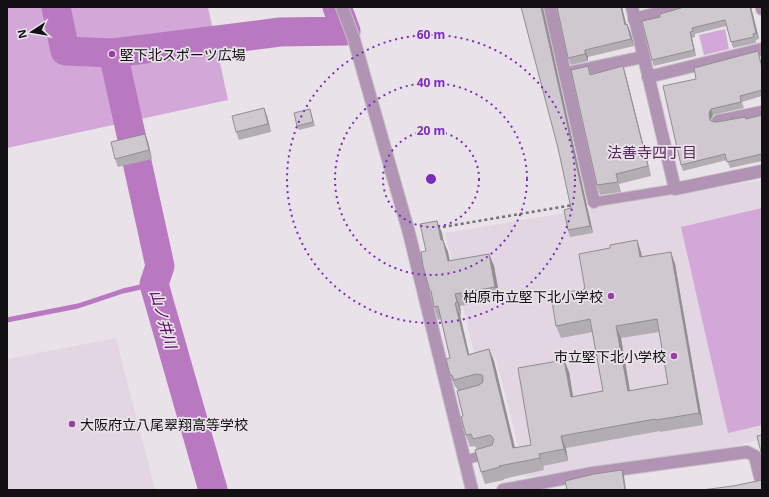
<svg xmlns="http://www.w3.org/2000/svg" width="769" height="497" font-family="'Noto Sans','Noto Sans JP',sans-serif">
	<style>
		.built { fill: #e1d6e2 }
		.green { fill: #d3a7d7 }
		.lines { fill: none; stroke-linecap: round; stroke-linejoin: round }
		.stream { stroke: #b979c1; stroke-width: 5 }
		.river { stroke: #b979c1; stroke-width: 29 }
		.lane-casing { stroke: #c7c1c7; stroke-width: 11 }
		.street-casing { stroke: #c7c1c7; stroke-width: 14 }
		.path { stroke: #757175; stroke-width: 2.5; stroke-dasharray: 3 3; stroke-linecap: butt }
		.lane { stroke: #b194b4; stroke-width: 9 }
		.street { stroke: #b194b4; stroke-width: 12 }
		.wall { fill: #b2adb2; fill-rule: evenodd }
		.shaded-wall { fill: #918d91 }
		.building { fill: #cfc9cf; stroke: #918d91; fill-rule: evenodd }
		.ring { fill: none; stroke: #7b2cbf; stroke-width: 2; stroke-dasharray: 2 4 }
		.poi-dot { fill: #9b3da6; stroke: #e9e3e9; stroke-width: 1.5 }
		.labels { text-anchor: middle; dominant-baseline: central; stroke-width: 3.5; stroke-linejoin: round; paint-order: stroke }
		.poi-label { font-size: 14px; fill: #121012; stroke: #e9e3e9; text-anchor: start }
		.neighbourhood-label { font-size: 15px; fill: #55275a; stroke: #e9e3e9 }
		.water-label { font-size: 15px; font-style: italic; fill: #570061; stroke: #e9e3e9 }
		.centre { fill: #7b2cbf; stroke: #e9e3e9; stroke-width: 2 }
		.ring-label { font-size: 12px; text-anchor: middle; font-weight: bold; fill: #7b2cbf; stroke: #e9e3e9; stroke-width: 3.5; stroke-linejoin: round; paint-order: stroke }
	</style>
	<rect width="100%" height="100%" fill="#e9e3e9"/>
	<g class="built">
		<polygon points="762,180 762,439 726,448 526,477 496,358 476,361 445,233"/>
		<polygon points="116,338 155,490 7,490 7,359"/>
	</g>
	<g class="green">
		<polygon points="7,7 208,7 228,100 7,148"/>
		<polygon points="725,29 729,49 704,55 699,35"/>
		<polygon points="762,208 762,425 728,433 681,227"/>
	</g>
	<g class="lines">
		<polyline class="stream" points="7,320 78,306 123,291 154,284"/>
		<g class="river">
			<polyline points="56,7 65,51 113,53 280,32 346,31 337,7"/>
			<polyline points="113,53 160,266 154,284 213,490"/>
		</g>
		<defs>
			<g id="lane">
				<polyline points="594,202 675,189"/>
				<polyline points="465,460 488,454"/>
			</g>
			<g id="street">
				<polyline points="342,7 353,36 409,233 472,490"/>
				<polyline points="550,7 594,202"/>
				<polyline points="632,7 675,189 762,171"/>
				<polyline points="762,7 762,9"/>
				<polyline points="634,19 681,7"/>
				<polyline points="572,72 643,57"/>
				<polyline points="648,77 762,49"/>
				<polyline points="718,121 762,112"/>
				<polyline points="503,490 593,473 747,452 755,456 760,477 762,476"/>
			</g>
		</defs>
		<use href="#lane" class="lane-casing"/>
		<use href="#street" class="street-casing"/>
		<polyline class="path" points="437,228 573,205"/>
		<use href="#lane" class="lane"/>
		<use href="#street" class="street"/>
	</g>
	<g class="wall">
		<polygon points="557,7 622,7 626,24 627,24 630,31 634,46 588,57 588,61 571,65 568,58"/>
		<polygon points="751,7 759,39 756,40 756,43 733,48 726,26 695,34 695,37 692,38 696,56 654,66 652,60 660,17 681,8"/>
		<polygon points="543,8 593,233 570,237 568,230 571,208 558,148"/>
		<polygon points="758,51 762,65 762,96 742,102 744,108 713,115 711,119 711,121 713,122 717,122 746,119 762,115 762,161 730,168 727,160 683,171 681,165 696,79"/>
		<polygon points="588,66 591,74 623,66 626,76 651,176 619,184 621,192 600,195 597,185"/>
		<polygon points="264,108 267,116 271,132 239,140 236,132"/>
		<polygon points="310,109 315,126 299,130 297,126"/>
		<polygon points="148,142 152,159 118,167 115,159"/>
		<path d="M437,221L442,233L443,240L448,252L450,261L489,254L494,266L500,299L460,306L461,315H460L469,354L489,349L494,361L514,448L531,445L564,360L569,372L573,397L603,391L593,332L561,338L556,326L585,289L641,252L642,257L675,264L703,425L660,432V431L566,448L568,461L543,466L544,470L504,479V480L485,484L481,472L477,450L475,446L470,447L466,435L463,416L458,391L456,387H455L450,375V358L441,319L438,320L434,307L433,300L430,291L426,251ZM659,332L668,384L630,391L621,338Z"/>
	</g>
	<g class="shaded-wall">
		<polygon points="541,7 543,7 543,8 593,233 590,226"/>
		<polygon points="621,7 622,7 628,32 625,25"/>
		<polygon points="750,7 751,7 759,39 756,33"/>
		<polygon points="627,24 630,31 634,46 631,39"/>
		<polygon points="690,32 692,38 696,56 694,50"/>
		<polygon points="585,50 588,57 588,61 585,54"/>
		<polygon points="623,66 626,76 651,176 648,166"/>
		<polygon points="264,108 267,116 271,132 268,124"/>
		<polygon points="711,109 713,115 711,119 712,126 709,113"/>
		<polygon points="145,134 148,142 152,159 149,150"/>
		<polygon points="437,221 442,233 446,253 441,240"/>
		<polygon points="443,240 448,252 452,273 448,261"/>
		<polygon points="637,240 641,252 644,269 640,257"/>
		<polygon points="671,252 675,264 703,425 699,413"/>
		<polygon points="489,254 494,266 500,299 495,287"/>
		<polygon points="455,294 460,306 461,315 457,302"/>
		<polygon points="455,303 460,315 472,367 468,355"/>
		<polygon points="616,326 621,338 632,404 628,391"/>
		<polygon points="489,349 494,361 518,460 513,448"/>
		<polygon points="564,360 569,372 575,409 571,397"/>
		<polygon points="561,436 566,448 568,461 564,449"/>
		<polygon points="539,454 543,466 544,470 540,458"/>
		<polygon points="622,470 624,476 626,490 625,490"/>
	</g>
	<g class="building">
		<polygon points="521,7 541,7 590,226 568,230 564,210 571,208 558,148"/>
		<polygon points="557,7 621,7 625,25 627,24 631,39 585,50 585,54 568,58"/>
		<polygon points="682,7 750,7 756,33 753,34 754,37 731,42 725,20 692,28 693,31 690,32 694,50 652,60 642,21 660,17 660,14 681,8"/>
		<polygon points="758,51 762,68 762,90 740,96 741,102 711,109 709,113 710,120 713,122 717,122 745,117 746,119 762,115 762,154 727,162 725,154 681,165 663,86 696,79 694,68"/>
		<polygon points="588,66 590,75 623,66 648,166 616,174 618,182 597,185 571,70"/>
		<polygon points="264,108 268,124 236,132 232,116"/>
		<polygon points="310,109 313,122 297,126 294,113"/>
		<polygon points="145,134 149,150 115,159 111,142"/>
		<path d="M437,221L441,240H443L448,261L489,254L495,287L455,294L457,302L455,303L468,355L489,349L513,448L531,445L518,368L564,360L571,397L603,391L590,319L556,326L551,295L585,289L579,254L610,248V245L637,240L640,257L671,252L699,413L656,420L655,419L561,436L564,449L539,454L540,458L499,466L500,467L481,472L475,450L492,445L494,439L490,435L473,439L471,434L466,435L461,417L463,416L457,391L479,385L483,382V378L482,375L476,374L454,380L452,375H450L446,359L450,358L438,306L434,307L431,291H430L423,266L421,252L426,251L420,224ZM657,319L668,384L628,391L616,326Z"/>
		<polygon points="762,435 762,456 757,436"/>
		<polygon points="622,470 625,490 561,490 567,489 565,481 594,474"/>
		<polygon points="762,480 762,490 702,490 733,486"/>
	</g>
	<g class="ring">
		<circle cx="431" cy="179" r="48"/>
		<circle cx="431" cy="179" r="96"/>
		<circle cx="431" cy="179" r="144"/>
	</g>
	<g class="poi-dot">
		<circle cx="112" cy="54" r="4"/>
		<circle cx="611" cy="296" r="4"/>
		<circle cx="674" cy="356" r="4"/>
		<circle cx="72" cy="424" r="4"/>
	</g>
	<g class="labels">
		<g class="poi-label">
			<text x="120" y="54">堅下北スポーツ広場</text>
			<text x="603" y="296" text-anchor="end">柏原市立堅下北小学校</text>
			<text x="666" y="356" text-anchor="end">市立堅下北小学校</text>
			<text x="80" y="424">大阪府立八尾翠翔高等学校</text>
		</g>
		<g class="neighbourhood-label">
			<text x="652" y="152">法善寺四丁目</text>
		</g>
		<g class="water-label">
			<text transform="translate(164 319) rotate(74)">山ノ井川</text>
		</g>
	</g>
	<circle cx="431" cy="179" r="6" class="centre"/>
	<g class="ring-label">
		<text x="431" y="39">60 m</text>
		<text x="431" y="87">40 m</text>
		<text x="431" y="135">20 m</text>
	</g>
	<rect width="769" height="497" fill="none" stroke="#121012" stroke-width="16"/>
	<g transform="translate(32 32) rotate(258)" stroke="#e9e3e9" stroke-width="3" paint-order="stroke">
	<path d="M0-3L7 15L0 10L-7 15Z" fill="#121012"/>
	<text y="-6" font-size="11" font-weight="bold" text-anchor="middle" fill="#121012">N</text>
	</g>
</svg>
